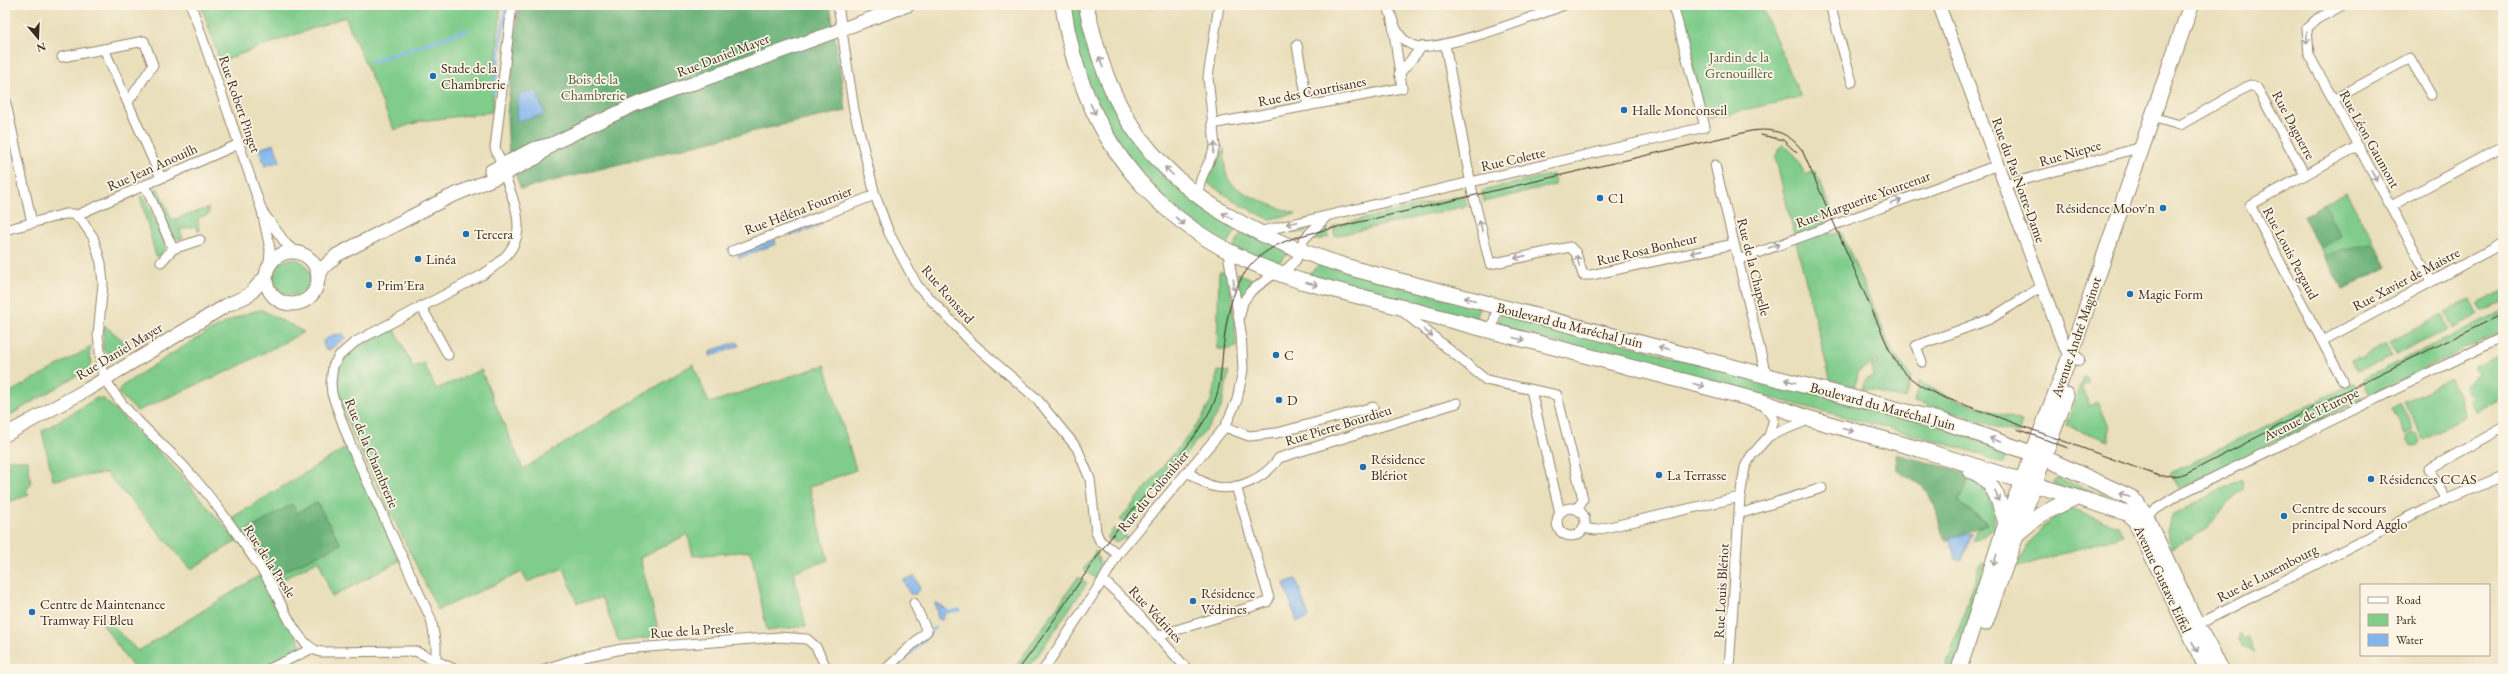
<svg xmlns="http://www.w3.org/2000/svg" width="2508" height="674" font-family="'EB Garamond',serif">
	<style>
		.green { fill: #7fcc8b; stroke: #5d7b54 }
		.forest { fill: #67b077; stroke: #516d4a }
		.water { fill: #81b5ee; stroke: #5e7086 }
		.lines { fill: none; stroke-linecap: round; stroke-linejoin: round }
		.stream { stroke: #81b5ee; stroke-width: 3 }
		.minor-casing { stroke: #92846c; stroke-width: 11 }
		.tertiary-casing { stroke: #92846c; stroke-width: 14 }
		.secondary-casing { stroke: #92846c; stroke-width: 15 }
		.primary-casing { stroke: #92846c; stroke-width: 17 }
		.minor { stroke: #fff; stroke-width: 9 }
		.tertiary { stroke: #fff; stroke-width: 12 }
		.secondary { stroke: #fff; stroke-width: 13 }
		.primary { stroke: #fff; stroke-width: 15 }
		.tram { stroke: #3b2a1e; stroke-width: 1 }
		.oneway { stroke: #a79f9a }
		.poi-dot { fill: #1f6fb2; stroke: #fcf5e5; stroke-width: 1.5 }
		.labels { text-anchor: middle; dominant-baseline: central; stroke-width: 3.5; stroke-linejoin: round; paint-order: stroke }
		.street-label { font-size: 14px; fill: #3b2a1e; stroke: #fcf5e5 }
		.park-label { font-size: 14px; fill: #4f5b3f; stroke: #fcf5e5 }
		.poi-label { font-size: 14px; fill: #3b2a1e; stroke: #fcf5e5; text-anchor: start }
	</style>
	<rect width="100%" height="100%" fill="#fcf5e5"/>
	<filter id="ink" filterUnits="userSpaceOnUse"><feTurbulence type="fractalNoise" baseFrequency=".025" numOctaves="2"/><feDisplacementMap in="SourceGraphic" scale="8" xChannelSelector="R" yChannelSelector="G"/><feConvolveMatrix kernelMatrix="1 2 1 2 8 2 1 2 1" color-interpolation-filters="sRGB"/></filter>
	<filter id="wash" filterUnits="userSpaceOnUse"><feTurbulence type="fractalNoise" baseFrequency=".012" numOctaves="4" result="noise"/><feDisplacementMap in="SourceGraphic" scale="16" xChannelSelector="R" yChannelSelector="G"/><feGaussianBlur stdDeviation="0.9" result="paint"/><feColorMatrix in="noise" values="0 0 0 0 0 0 0 0 0 0 0 0 0 0 0 0 0 1.4 0 .05"/><feComposite in="paint" operator="in"/></filter>
	<g filter="url(#wash)">
		<rect width="100%" height="100%" fill="#e9dfbb"/>
		<g class="green">
			<polygon points="201,5 501,5 492,112 421,121 394,130 345,17 227,59 222,67"/>
			<polygon points="1069,5 1080,5 1130,133 1238,227 1227,245 1204,233 1149,185 1108,127 1080,63"/>
			<polygon points="1677,5 1761,5 1801,97 1710,118 1709,114 1706,115"/>
			<polygon points="1783,144 1796,156 1805,175 1815,171 1834,215 1824,219 1830,235 1841,232 1893,353 1911,376 1905,399 1862,388 1865,380 1873,376 1871,366 1878,362 1877,360 1857,372 1855,387 1830,379 1775,157"/>
			<path d="M1224,148C1225,157 1224,168 1227,176C1232,193 1280,208 1296,214L1269,219L1241,205L1206,182Z"/>
			<polygon points="1553,174 1555,185 1484,202 1482,191"/>
			<polygon points="158,188 172,220 208,208 209,214 198,218 199,232 195,226 180,230 183,238 176,239 173,237 153,193 153,190"/>
			<polygon points="2346,192 2387,267 2343,290 2303,216"/>
			<polygon points="1464,195 1467,206 1335,236 1333,226"/>
			<polygon points="140,196 145,198 166,247 163,253 156,257"/>
			<path d="M1314,222C1307,237 1295,233 1283,228Z"/>
			<polygon points="1327,227 1329,237 1317,240 1312,238 1322,228"/>
			<polygon points="1243,230 1288,251 1288,254 1276,265 1233,248"/>
			<circle cx="292" cy="277" r="18"/>
			<polygon points="1320,264 1480,307 1476,321 1306,277"/>
			<polygon points="1219,272 1229,272 1236,338 1236,347 1232,349 1217,349"/>
			<polygon points="1238,273 1256,281 1239,301"/>
			<polygon points="2503,291 2503,303 2482,311 2479,305 2480,303"/>
			<polygon points="2471,299 2478,315 2453,328 2445,312"/>
			<path d="M262,310L304,332L235,368L137,411L119,394V390L123,385C152,367 233,311 262,310Z"/>
			<polygon points="2503,311 2503,331 2370,395 2363,379"/>
			<polygon points="1501,312 1940,426 2008,451 2003,464 1971,451 1919,436 1497,327"/>
			<polygon points="2442,314 2448,330 2396,354 2390,342"/>
			<polygon points="104,325 131,347 114,356 103,350"/>
			<polygon points="394,328 413,367 424,363 436,389 481,370 523,469 693,364 709,403 825,365 856,470 809,487 828,560 793,572 806,626 767,631 751,551 693,556 688,534 640,558 660,636 619,642 602,598 577,603 564,568 527,582 522,572 438,610 355,439 342,407 336,385 338,368 341,360 351,350"/>
			<polygon points="2387,344 2391,357 2358,371 2352,360 2358,357 2359,359"/>
			<polygon points="91,347 89,355 92,362 88,369 5,418 5,395"/>
			<polygon points="2500,354 2503,359 2503,397 2477,412 2469,399 2471,397 2465,387 2472,377 2479,374 2473,368"/>
			<polygon points="1218,371 1229,372 1221,408 1215,418 1128,526 1120,520 1201,420 1211,401"/>
			<polygon points="2083,377 2086,378 2089,383 2081,387 2090,406 2098,402 2109,427 2109,441 2066,425"/>
			<polygon points="2451,379 2466,413 2464,417 2424,440 2404,402"/>
			<polygon points="1919,382 1949,397 2022,421 2018,435 1964,415 1914,402"/>
			<polygon points="2354,383 2362,399 2179,489 2170,473"/>
			<polygon points="97,398 104,399 168,461 237,541 191,569 106,473 53,480 42,431"/>
			<polygon points="2400,403 2414,431 2406,435 2392,408"/>
			<circle cx="2414" cy="440" r="6"/>
			<polygon points="347,447 401,560 332,597 319,560 276,583 272,577 340,544 317,503 297,513 292,505 242,534 233,517"/>
			<polygon points="5,460 28,460 31,484 26,491 29,495 5,503"/>
			<path d="M1971,474C1989,489 1995,504 1994,528L1973,542L1978,528L1987,523L1958,502Z"/>
			<polygon points="2057,478 2119,501 2120,505 2054,484"/>
			<polygon points="2242,479 2243,491 2227,503 2207,529 2172,548 2167,532 2171,515"/>
			<path d="M2067,510H2074L2118,526L2123,535L2015,568C2033,538 2035,528 2067,510Z"/>
			<polygon points="1114,528 1127,537 1115,542 1107,538"/>
			<polygon points="1096,551 1100,565 1097,579 1083,570"/>
			<polygon points="1981,563 1986,565 1953,669 1945,669"/>
			<polygon points="260,575 301,644 298,654 263,669 134,669 102,623 106,619 138,651"/>
			<polygon points="1078,577 1087,583 1033,662 1028,669 1014,669"/>
			<polygon points="2240,633 2244,639 2248,637 2255,652 2243,647 2239,640"/>
		</g>
		<g class="forest">
			<polygon points="519,5 830,5 846,111 723,138 521,189 509,158 507,113"/>
			<polygon points="2324,204 2341,237 2320,248 2303,216"/>
			<polygon points="2374,243 2387,267 2343,290 2324,255"/>
			<path d="M1896,454L1971,474L1958,502L1987,524L1946,541C1939,528 1937,508 1931,497C1924,485 1909,478 1897,471Z"/>
			<polygon points="317,503 341,544 272,577 242,534 292,504 297,513"/>
		</g>
		<g class="water">
			<polygon points="536,91 545,115 516,121 519,95 521,92"/>
			<polygon points="274,144 280,161 265,166 259,149"/>
			<polygon points="820,221 821,225 791,236 791,233"/>
			<polygon points="775,239 776,244 739,258 738,253"/>
			<polygon points="343,334 346,337 329,350 325,349 323,341 333,335"/>
			<polygon points="737,342 739,346 710,356 710,351"/>
			<polygon points="1972,533 1963,559 1956,560 1949,537"/>
			<polygon points="915,576 920,590 916,594 910,594 903,580"/>
			<polygon points="1296,579 1309,618 1297,622 1284,583"/>
			<polygon points="935,602 947,610 942,620 938,619"/>
		</g>
		<g class="lines">
			<g class="stream">
				<polyline points="370,62 467,30"/>
				<polyline points="494,93 506,5"/>
				<polyline points="947,612 960,610"/>
				<polyline points="908,656 935,628"/>
				<polyline points="893,669 900,663"/>
			</g>
		</g>
	</g>
	<g filter="url(#ink)">
		<g class="lines">
			<defs>
				<g id="minor">
					<polyline points="191,5 262,211 270,249 269,266"/>
					<polyline points="838,5 854,110 875,195 889,233 917,285 971,342 1037,399 1077,448 1090,479 1096,532 1100,541 1118,554"/>
					<path d="M1388,5C1392,20 1397,39 1412,45C1434,55 1538,15 1564,5"/>
					<polyline points="1830,5 1852,82"/>
					<polyline points="2343,5 2317,19 2307,28 2309,55 2431,281"/>
					<polyline points="1445,44 1472,190 1490,264 1570,247 1576,253 1583,275 1591,275 1734,244"/>
					<polyline points="1297,45 1308,106"/>
					<polyline points="62,57 104,49"/>
					<polyline points="1399,74 1421,48"/>
					<polyline points="5,99 32,223"/>
					<polyline points="2333,100 2410,58 2431,95"/>
					<polyline points="128,102 153,65 144,41 104,49 161,178"/>
					<polyline points="2152,117 2180,125 2250,85 2257,88 2305,175"/>
					<polyline points="1212,124 1402,88 1392,19"/>
					<polyline points="502,165 495,148 512,5"/>
					<polyline points="1715,165 1766,375"/>
					<polyline points="145,185 173,249"/>
					<polyline points="2005,185 2142,147"/>
					<path d="M1198,197C1198,176 1210,166 1215,146L1208,77L1219,5"/>
					<polyline points="2391,206 2503,146"/>
					<polyline points="264,214 287,245 299,254"/>
					<polyline points="77,215 239,144"/>
					<polyline points="5,230 65,214 74,214 82,221 93,237 101,263 103,283 98,335 103,375"/>
					<polyline points="1258,232 1705,127 1673,5"/>
					<polyline points="732,251 875,195"/>
					<polyline points="1738,260 1998,165"/>
					<polyline points="161,262 173,249 200,240"/>
					<polyline points="421,306 448,355"/>
					<polyline points="1401,310 1486,380 1557,395 1583,499 1577,510"/>
					<polyline points="1240,315 1243,302 1251,291 1275,273 1287,269 1296,260 1304,239 1326,217"/>
					<polyline points="1491,332 1498,306"/>
					<polyline points="2322,341 2503,243"/>
					<polyline points="1922,362 1916,346 1990,319 2041,287"/>
					<path d="M105,378C125,416 160,439 188,471C216,502 240,538 264,573C279,594 295,647 321,652L415,651L454,669"/>
					<polyline points="2343,381 2250,205 2358,146"/>
					<polyline points="1531,390 1560,513"/>
					<polyline points="1762,403 1774,419 1769,436"/>
					<polyline points="1225,427 1249,436 1277,433 1373,407"/>
					<path d="M1188,472C1195,477 1203,483 1212,486C1237,493 1266,477 1279,458L1457,403"/>
					<polyline points="2446,500 2429,469 2503,428"/>
					<circle cx="1571" cy="522" r="14"/>
					<polyline points="1739,514 1822,488"/>
					<polyline points="2142,518 2180,494 2503,337"/>
					<polyline points="1583,528 1596,530 1740,497"/>
					<polyline points="1103,580 1129,604 1187,669"/>
					<polyline points="2197,625 2426,508 2503,476"/>
					<polyline points="1157,636 1267,602 1269,598 1236,486"/>
					<polyline points="269,669 311,649"/>
					<path d="M436,669V645L431,619L351,446L332,394L331,383L333,366L339,356L355,342L482,275C530,245 522,221 504,174"/>
					<polyline points="545,669 579,658 622,649 779,637 807,639 816,647 827,669"/>
					<polyline points="886,669 927,631 914,603"/>
					<polyline points="1044,669 1103,580 1118,554 1225,427 1237,400 1243,370 1241,332 1228,253"/>
					<polyline points="1729,669 1740,497 1745,467 1751,456 1769,436 1811,419"/>
				</g>
				<polyline id="tertiary" points="1939,5 2061,338 2070,356 2078,359"/>
				<g id="secondary">
					<polyline points="491,171 533,149 548,145"/>
					<circle cx="292" cy="278" r="26"/>
					<polyline points="318,278 323,268 337,255 447,198 504,174 536,158 552,144 634,105 908,5"/>
					<polyline points="5,435 88,389 227,305 249,295 266,276"/>
				</g>
				<g id="primary">
					<path d="M1063,5C1083,147 1165,239 1301,281L1760,401L1811,419L1919,449L2127,513L2135,520L2207,669"/>
					<path d="M1086,5C1094,40 1103,74 1120,106C1168,197 1263,242 1358,270L1942,421L2045,458L2130,497L2137,503L2146,517L2197,625L2221,669"/>
					<path d="M1971,471C1994,479 1999,501 2006,523"/>
					<polyline points="2018,533 2040,515 2076,497"/>
					<polyline points="1985,623 2066,395"/>
					<polyline points="1959,669 2006,523 2070,356 2191,5"/>
				</g>
			</defs>
			<use href="#minor" class="minor-casing"/>
			<use href="#tertiary" class="tertiary-casing"/>
			<use href="#secondary" class="secondary-casing"/>
			<use href="#primary" class="primary-casing"/>
			<use href="#minor" class="minor"/>
			<use href="#tertiary" class="tertiary"/>
			<use href="#secondary" class="secondary"/>
			<use href="#primary" class="primary"/>
			<g class="tram">
				<polyline points="1761,135 1783,140 1797,153"/>
				<polyline points="2017,429 2068,448"/>
				<path d="M1019,669C1054,623 1083,574 1118,528C1148,489 1188,453 1211,409C1221,391 1221,370 1223,350C1229,289 1243,250 1308,234L1751,131C1773,128 1788,132 1802,150L1889,349C1901,375 1918,386 1943,397L2159,476L2184,475L2196,469L2359,384L2503,314"/>
			</g>
		</g>
		<defs><path id="oneway-shaft" d="M-6 0H5M1.5-3L5.5 0L1.5 3" fill="none" stroke-width="1.6" stroke-linecap="round" stroke-linejoin="round"/></defs>
		<g class="oneway">
			<use href="#oneway-shaft" transform="translate(2307 38) rotate(90)"/>
			<use href="#oneway-shaft" transform="translate(1101 62) rotate(-109)"/>
			<use href="#oneway-shaft" transform="translate(1093 109) rotate(64)"/>
			<use href="#oneway-shaft" transform="translate(1214 148) rotate(-84)"/>
			<use href="#oneway-shaft" transform="translate(1169 171) rotate(-135)"/>
			<use href="#oneway-shaft" transform="translate(2374 176) rotate(62)"/>
			<use href="#oneway-shaft" transform="translate(1896 202) rotate(-20)"/>
			<use href="#oneway-shaft" transform="translate(1227 216) rotate(-149)"/>
			<use href="#oneway-shaft" transform="translate(1180 221) rotate(39)"/>
			<use href="#oneway-shaft" transform="translate(1292 223) rotate(168)"/>
			<use href="#oneway-shaft" transform="translate(1481 226) rotate(-104)"/>
			<use href="#oneway-shaft" transform="translate(1774 246) rotate(-20)"/>
			<use href="#oneway-shaft" transform="translate(1696 252) rotate(167)"/>
			<use href="#oneway-shaft" transform="translate(1520 257) rotate(167)"/>
			<use href="#oneway-shaft" transform="translate(1578 261) rotate(-104)"/>
			<use href="#oneway-shaft" transform="translate(1312 284) rotate(15)"/>
			<use href="#oneway-shaft" transform="translate(1234 285) rotate(83)"/>
			<use href="#oneway-shaft" transform="translate(1470 299) rotate(-166)"/>
			<use href="#oneway-shaft" transform="translate(1428 333) rotate(40)"/>
			<use href="#oneway-shaft" transform="translate(1519 339) rotate(14)"/>
			<use href="#oneway-shaft" transform="translate(1664 349) rotate(-166)"/>
			<use href="#oneway-shaft" transform="translate(1790 381) rotate(-164)"/>
			<use href="#oneway-shaft" transform="translate(1699 385) rotate(14)"/>
			<use href="#oneway-shaft" transform="translate(1848 430) rotate(15)"/>
			<use href="#oneway-shaft" transform="translate(1995 440) rotate(-160)"/>
			<use href="#oneway-shaft" transform="translate(2124 495) rotate(-157)"/>
			<use href="#oneway-shaft" transform="translate(1997 496) rotate(67)"/>
			<use href="#oneway-shaft" transform="translate(1995 560) rotate(107)"/>
			<use href="#oneway-shaft" transform="translate(2195 647) rotate(61)"/>
		</g>
	</g>
	<g class="poi-dot">
		<circle cx="433" cy="76" r="4"/>
		<circle cx="1624" cy="110" r="4"/>
		<circle cx="1600" cy="198" r="4"/>
		<circle cx="2163" cy="208" r="4"/>
		<circle cx="466" cy="234" r="4"/>
		<circle cx="418" cy="259" r="4"/>
		<circle cx="369" cy="285" r="4"/>
		<circle cx="2130" cy="294" r="4"/>
		<circle cx="1276" cy="355" r="4"/>
		<circle cx="1279" cy="400" r="4"/>
		<circle cx="1363" cy="467" r="4"/>
		<circle cx="1659" cy="475" r="4"/>
		<circle cx="2371" cy="479" r="4"/>
		<circle cx="2284" cy="516" r="4"/>
		<circle cx="1193" cy="601" r="4"/>
		<circle cx="32" cy="612" r="4"/>
	</g>
	<g class="labels">
		<g class="street-label">
			<text transform="translate(723 55) rotate(-21)">Rue Daniel Mayer</text>
			<text transform="translate(1312 91) rotate(-11)">Rue des Courtisanes</text>
			<text transform="translate(240 104) rotate(71)">Rue Robert Pinget</text>
			<text transform="translate(2294 125) rotate(62)">Rue Daguerre</text>
			<text transform="translate(2370 139) rotate(61)">Rue Léon Gaumont</text>
			<text transform="translate(2070 153) rotate(-16)">Rue Niepce</text>
			<text transform="translate(1513 159) rotate(-13)">Rue Colette</text>
			<text transform="translate(152 167) rotate(-24)">Rue Jean Anouilh</text>
			<text transform="translate(2019 180) rotate(70)">Rue du Pas Notre-Dame</text>
			<text transform="translate(1863 199) rotate(-20)">Rue Marguerite Yourcenar</text>
			<text transform="translate(798 210) rotate(-21)">Rue Héléna Fournier</text>
			<text transform="translate(1647 249) rotate(-13)">Rue Rosa Bonheur</text>
			<text transform="translate(2291 253) rotate(62)">Rue Louis Pergaud</text>
			<text transform="translate(1754 267) rotate(76)">Rue de la Chapelle</text>
			<text transform="translate(2406 279) rotate(-28)">Rue Xavier de Maistre</text>
			<text transform="translate(948 294) rotate(49)">Rue Ronsard</text>
			<text transform="translate(1570 325) rotate(14)">Boulevard du Maréchal Juin</text>
			<text transform="translate(2076 337) rotate(-71)">Avenue André Maginot</text>
			<text transform="translate(119 351) rotate(-31)">Rue Daniel Mayer</text>
			<text transform="translate(1883 406) rotate(15)">Boulevard du Maréchal Juin</text>
			<text transform="translate(2311 414) rotate(-26)">Avenue de l'Europe</text>
			<text transform="translate(1338 425) rotate(-17)">Rue Pierre Bourdieu</text>
			<text transform="translate(372 453) rotate(67)">Rue de la Chambrerie</text>
			<text transform="translate(1153 491) rotate(-50)">Rue du Colombier</text>
			<text transform="translate(270 561) rotate(57)">Rue de la Presle</text>
			<text transform="translate(2267 573) rotate(-27)">Rue de Luxembourg</text>
			<text transform="translate(2163 579) rotate(65)">Avenue Gustave Eiffel</text>
			<text transform="translate(1721 591) rotate(-87)">Rue Louis Blériot</text>
			<text transform="translate(1156 614) rotate(47)">Rue Védrines</text>
			<text transform="translate(692 630) rotate(-4)">Rue de la Presle</text>
		</g>
		<g class="park-label">
			<text x="1739" y="57">Jardin de la<tspan x="1739" dy="16">Grenouillère</tspan></text>
			<text x="593" y="79">Bois de la<tspan x="593" dy="16">Chambrerie</tspan></text>
		</g>
		<g class="poi-label">
			<text x="441" y="68">Stade de la<tspan x="441" dy="16">Chambrerie</tspan></text>
			<text x="1632" y="110">Halle Monconseil</text>
			<text x="1608" y="198">C1</text>
			<text x="2155" y="208" text-anchor="end">Résidence Moov'n</text>
			<text x="474" y="234">Tercera</text>
			<text x="426" y="259">Linéa</text>
			<text x="377" y="285">Prim'Era</text>
			<text x="2138" y="294">Magic Form</text>
			<text x="1284" y="355">C</text>
			<text x="1287" y="400">D</text>
			<text x="1371" y="459">Résidence<tspan x="1371" dy="16">Blériot</tspan></text>
			<text x="1667" y="475">La Terrasse</text>
			<text x="2379" y="479">Résidences CCAS</text>
			<text x="2292" y="508">Centre de secours<tspan x="2292" dy="16">principal Nord Agglo</tspan></text>
			<text x="1201" y="593">Résidence<tspan x="1201" dy="16">Védrines</tspan></text>
			<text x="40" y="604">Centre de Maintenance<tspan x="40" dy="16">Tramway Fil Bleu</tspan></text>
		</g>
	</g>
	<rect width="2508" height="674" fill="none" stroke="#fcf5e5" stroke-width="20"/>
	<rect x="2360" y="584" width="130" height="72" fill="#fcf5e5" stroke="#afa495"/>
	<rect x="2368" y="597" width="20" height="6" fill="#ffffff" stroke="#afa495"/>
	<text x="2396" y="604" font-size="12" fill="#3b2a1e">Road</text>
	<rect x="2368" y="614" width="20" height="12" fill="#7fcc8b" stroke="#afa495"/>
	<text x="2396" y="624" font-size="12" fill="#3b2a1e">Park</text>
	<rect x="2368" y="634" width="20" height="12" fill="#81b5ee" stroke="#afa495"/>
	<text x="2396" y="644" font-size="12" fill="#3b2a1e">Water</text>
	<g transform="translate(38 38) rotate(161)" stroke="#fcf5e5" stroke-width="3" paint-order="stroke">
	<path d="M0-3L7 15L0 10L-7 15Z" fill="#3b2a1e"/>
	<text y="-6" font-size="11" font-weight="bold" text-anchor="middle" fill="#3b2a1e">N</text>
	</g>
</svg>
